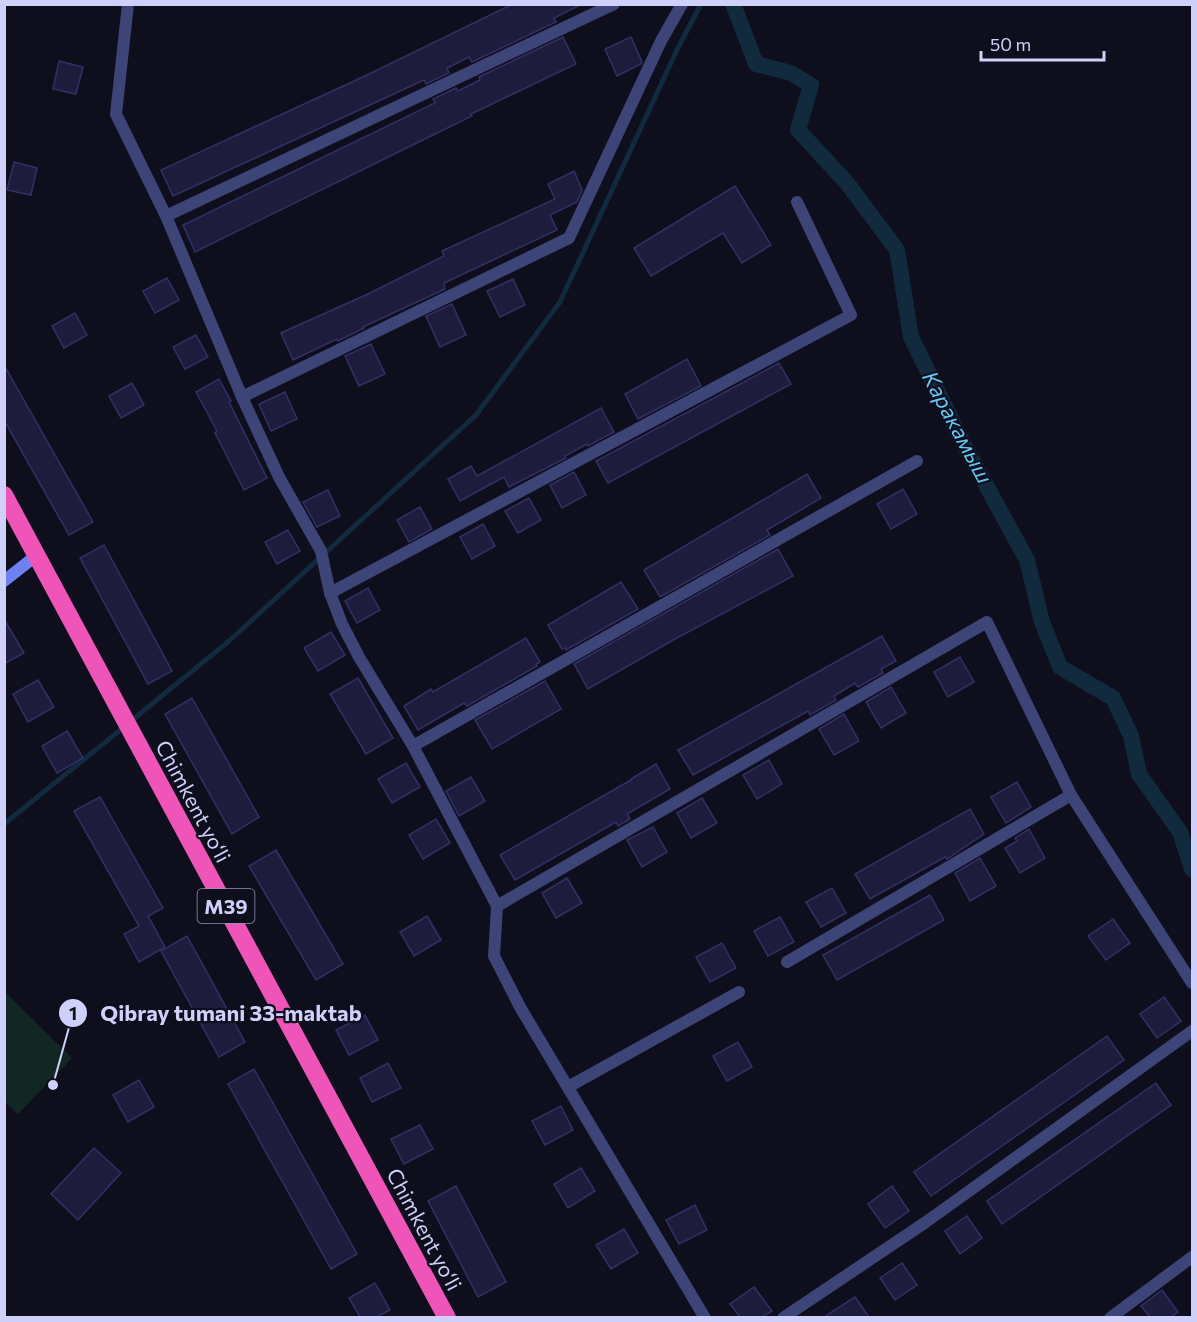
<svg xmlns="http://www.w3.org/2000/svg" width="1197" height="1322" font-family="Commissioner,sans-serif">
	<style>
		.green { fill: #122723 }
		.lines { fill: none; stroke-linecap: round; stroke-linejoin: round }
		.stream { stroke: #112a3e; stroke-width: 5 }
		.canal { stroke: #112a3e; stroke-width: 16 }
		.building { fill: #1d1c3d; stroke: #323066; stroke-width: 1.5 }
		.street { stroke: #3d4578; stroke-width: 12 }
		.secondary { stroke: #6f81f1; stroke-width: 12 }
		.highway { stroke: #ef55b8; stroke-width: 18 }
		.labels { text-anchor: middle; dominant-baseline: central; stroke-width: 4.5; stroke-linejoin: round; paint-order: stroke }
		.shield { fill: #0e0e1d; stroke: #9596b8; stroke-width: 1.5 }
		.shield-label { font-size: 20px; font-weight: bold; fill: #cfd1fa }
		.street-label { font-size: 21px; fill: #cfd1fa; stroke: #0e0e1d }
		.water-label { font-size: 22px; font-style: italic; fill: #67c7f1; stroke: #0e0e1d }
		.leader { fill: none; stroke: #cfd1fa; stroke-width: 2 }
		.callout-dot { fill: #cfd1fa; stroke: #0e0e1d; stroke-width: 2 }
		.mark-label { font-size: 18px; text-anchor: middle; font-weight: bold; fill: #111 }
		.callout-label { font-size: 22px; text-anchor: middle; font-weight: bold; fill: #cfd1fa; stroke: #0e0e1d; stroke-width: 4.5; stroke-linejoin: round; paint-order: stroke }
	</style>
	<rect width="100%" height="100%" fill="#0e0e1d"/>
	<polygon class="green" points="5,992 72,1058 18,1114 5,1102"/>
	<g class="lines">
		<g class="stream">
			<polyline points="131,721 229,641 476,415 560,302 677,50 701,4"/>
			<polyline points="4,824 124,727"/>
		</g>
		<polyline class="canal" points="733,4 756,64 791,73 811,85 798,130 847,183 897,250 911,337 963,443 1027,560 1042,622 1060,667 1113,698 1131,736 1139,774 1180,832 1192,869"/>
	</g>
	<g class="building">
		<polygon points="513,4 582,4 554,18 556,22 472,62 469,57 447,68 449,73 426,84 424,80 411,86 173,196 161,170 367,75"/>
		<polygon points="563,37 576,64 471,114 472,116 431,136 195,252 183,225 435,103 433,99 456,88 458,91 480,80 479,77"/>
		<polygon points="631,37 642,62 641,64 617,76 605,49"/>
		<polygon points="59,61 83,67 76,94 53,89"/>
		<polygon points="14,162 37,168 31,195 7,190"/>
		<polygon points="574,171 582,190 577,202 550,215 557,230 444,283 445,289 363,327 364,328 338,341 337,339 293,360 281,333 368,294 444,256 442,251 555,199 548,184"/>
		<polygon points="735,186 771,245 742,263 723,233 651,276 634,248"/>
		<polygon points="167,278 179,300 155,313 143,291"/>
		<polygon points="513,279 525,305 500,317 487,291"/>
		<polygon points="452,304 466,335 440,347 426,316"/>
		<polygon points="75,313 87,335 64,348 52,326"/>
		<polygon points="196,335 208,357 185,369 173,347"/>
		<polygon points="371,344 385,374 359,386 345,356"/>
		<polygon points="687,359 701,386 638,419 625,394"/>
		<polygon points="779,363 791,384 608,483 596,461"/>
		<polygon points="4,365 93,522 69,535 4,420"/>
		<polygon points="219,379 231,401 229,402 267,478 244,490 215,433 217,431 196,392"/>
		<polygon points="132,383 144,405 121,418 109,396"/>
		<polygon points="285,392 297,419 271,431 259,404"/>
		<polygon points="601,408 614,432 588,446 587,444 565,456 566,458 509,487 504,477 460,501 448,479 471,466 477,476"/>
		<polygon points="574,472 586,495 562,508 550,485"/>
		<polygon points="807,474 821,498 767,530 770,535 660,597 644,570"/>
		<polygon points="903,489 917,514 891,529 877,504"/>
		<polygon points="328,490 340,516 317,527 303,502"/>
		<polygon points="529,498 541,520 518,533 505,511"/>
		<polygon points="420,507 432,529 409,542 397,520"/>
		<polygon points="483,524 495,546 472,559 460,537"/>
		<polygon points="288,530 300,551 277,564 265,542"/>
		<polygon points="104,545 172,671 148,684 80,558"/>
		<polygon points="778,549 793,576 675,639 588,689 574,664"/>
		<polygon points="621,582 638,609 566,650 565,648 562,649 548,625"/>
		<polygon points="368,588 380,610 357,623 345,601"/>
		<polygon points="4,619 24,653 4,664"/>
		<polygon points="331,632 345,655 318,671 304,648"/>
		<polygon points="882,636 896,661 881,669 883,673 858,687 855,683 834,696 836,700 810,715 808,711 693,775 678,750"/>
		<polygon points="526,638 540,662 536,664 537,666 467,706 464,703 418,730 404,706 431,689 433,692"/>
		<polygon points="960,657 974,682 948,697 934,672"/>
		<polygon points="358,678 393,738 366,754 330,694"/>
		<polygon points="38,680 54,707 28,722 13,694"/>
		<polygon points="545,681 561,709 492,749 475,720"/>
		<polygon points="891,687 906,713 881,728 866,702"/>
		<polygon points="192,698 259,817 232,834 165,714"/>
		<polygon points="844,714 859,741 834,755 819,729"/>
		<polygon points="67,731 83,758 57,773 42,746"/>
		<polygon points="769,760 782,784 757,799 743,775"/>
		<polygon points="406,763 420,787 392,803 378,779"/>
		<polygon points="656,764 670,789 627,814 630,819 618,826 616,822 515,880 500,855 631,780 631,779"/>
		<polygon points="471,777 485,801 459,816 446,791"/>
		<polygon points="1017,782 1031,807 1006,823 991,797"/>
		<polygon points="100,797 163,908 148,916 165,947 139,962 124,934 139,926 74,811"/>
		<polygon points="702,798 717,823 691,838 677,813"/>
		<polygon points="970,809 984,834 947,859 945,857 870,899 855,874"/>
		<polygon points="436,819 450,843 423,859 409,835"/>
		<polygon points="653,827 667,852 642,867 627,840"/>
		<polygon points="1029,829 1045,858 1020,873 1005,848 1017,841 1015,838"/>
		<polygon points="276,850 343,964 316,980 249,866"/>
		<polygon points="980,858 996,886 970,901 955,873"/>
		<polygon points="567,878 582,903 556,918 542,893"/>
		<polygon points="832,888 846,913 821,927 806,902"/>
		<polygon points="930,895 944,920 837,980 823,955"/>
		<polygon points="427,916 441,940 414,956 400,932"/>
		<polygon points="780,917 794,942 768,956 754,931"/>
		<polygon points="1113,919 1130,943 1106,960 1088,936"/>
		<polygon points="187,936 245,1042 219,1057 161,951"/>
		<polygon points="722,943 736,968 710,982 696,957"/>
		<polygon points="1164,997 1181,1021 1157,1038 1140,1014"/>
		<polygon points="365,1015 378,1040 349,1055 336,1030"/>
		<polygon points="1107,1036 1124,1060 931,1196 914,1172"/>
		<polygon points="738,1042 752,1067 727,1081 713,1056"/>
		<polygon points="388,1063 401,1088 372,1102 360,1078"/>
		<polygon points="254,1069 357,1254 331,1269 228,1084"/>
		<polygon points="139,1080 154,1107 128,1122 113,1095"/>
		<polygon points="1156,1083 1171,1105 1002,1224 987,1201"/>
		<polygon points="561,1106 573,1130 545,1145 532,1121"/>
		<polygon points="420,1125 433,1149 404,1164 391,1139"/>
		<polygon points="94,1148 121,1173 78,1220 51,1194"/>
		<polygon points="581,1168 595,1191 568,1208 554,1184"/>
		<polygon points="456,1186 506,1282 478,1297 428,1201"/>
		<polygon points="892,1186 909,1211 885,1228 868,1204"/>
		<polygon points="695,1205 707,1230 679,1244 666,1220"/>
		<polygon points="967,1216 982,1238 960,1254 945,1231"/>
		<polygon points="624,1229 638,1253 611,1269 596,1245"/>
		<polygon points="902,1263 917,1285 895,1300 880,1278"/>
		<polygon points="375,1283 390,1310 377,1317 360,1317 349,1298"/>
		<polygon points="754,1287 772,1311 762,1317 740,1317 730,1304"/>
		<polygon points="1162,1290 1178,1312 1171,1317 1150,1317 1141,1306"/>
		<polygon points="855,1297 869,1317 824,1317"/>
	</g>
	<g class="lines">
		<g class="street">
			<polyline points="128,4 116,114 166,216 242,397 279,477 321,551 330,593 342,624 359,657 413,746 497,906 494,956 520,1007 705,1318"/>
			<polyline points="166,216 614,4"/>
			<polyline points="242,397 569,238 661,41 682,4"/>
			<polyline points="330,593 851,315 797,202"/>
			<polyline points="413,746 917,461"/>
			<polyline points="497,906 987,622 1071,795 1192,983"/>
			<polyline points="787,962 1071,795"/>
			<polyline points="568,1087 739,992"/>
			<polyline points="783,1318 926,1222 1192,1031"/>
			<polyline points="1110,1318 1192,1257"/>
		</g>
		<polyline class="secondary" points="4,581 37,555"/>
		<polyline class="highway" points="4,495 447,1318"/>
	</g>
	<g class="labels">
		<rect class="shield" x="197.5" y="889" width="57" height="34" rx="4.5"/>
		<g class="shield-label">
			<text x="226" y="906">M39</text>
		</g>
		<g class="street-label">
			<text transform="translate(194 801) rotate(62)">Chimkent yo‘li</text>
			<text transform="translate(425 1229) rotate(62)">Chimkent yo‘li</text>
		</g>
		<g class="water-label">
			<text transform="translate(958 427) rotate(62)">Каракамыш</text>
		</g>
	</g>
	<path class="leader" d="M53 1085L73 1013"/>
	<g class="callout-dot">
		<circle cx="53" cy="1085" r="6"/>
		<circle cx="73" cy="1013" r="15"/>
	</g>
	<g class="mark-label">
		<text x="73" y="1020">1</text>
	</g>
	<g class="callout-label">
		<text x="231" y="1021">Qibray tumani 33-maktab</text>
	</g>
	<rect width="1197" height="1322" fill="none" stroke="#cfd1fa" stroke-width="12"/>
	<path d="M981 51v9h123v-9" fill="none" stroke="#cfd1fa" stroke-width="3"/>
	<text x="990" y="51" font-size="18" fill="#cfd1fa" stroke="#0e0e1d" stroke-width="4.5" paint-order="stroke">50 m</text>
</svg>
